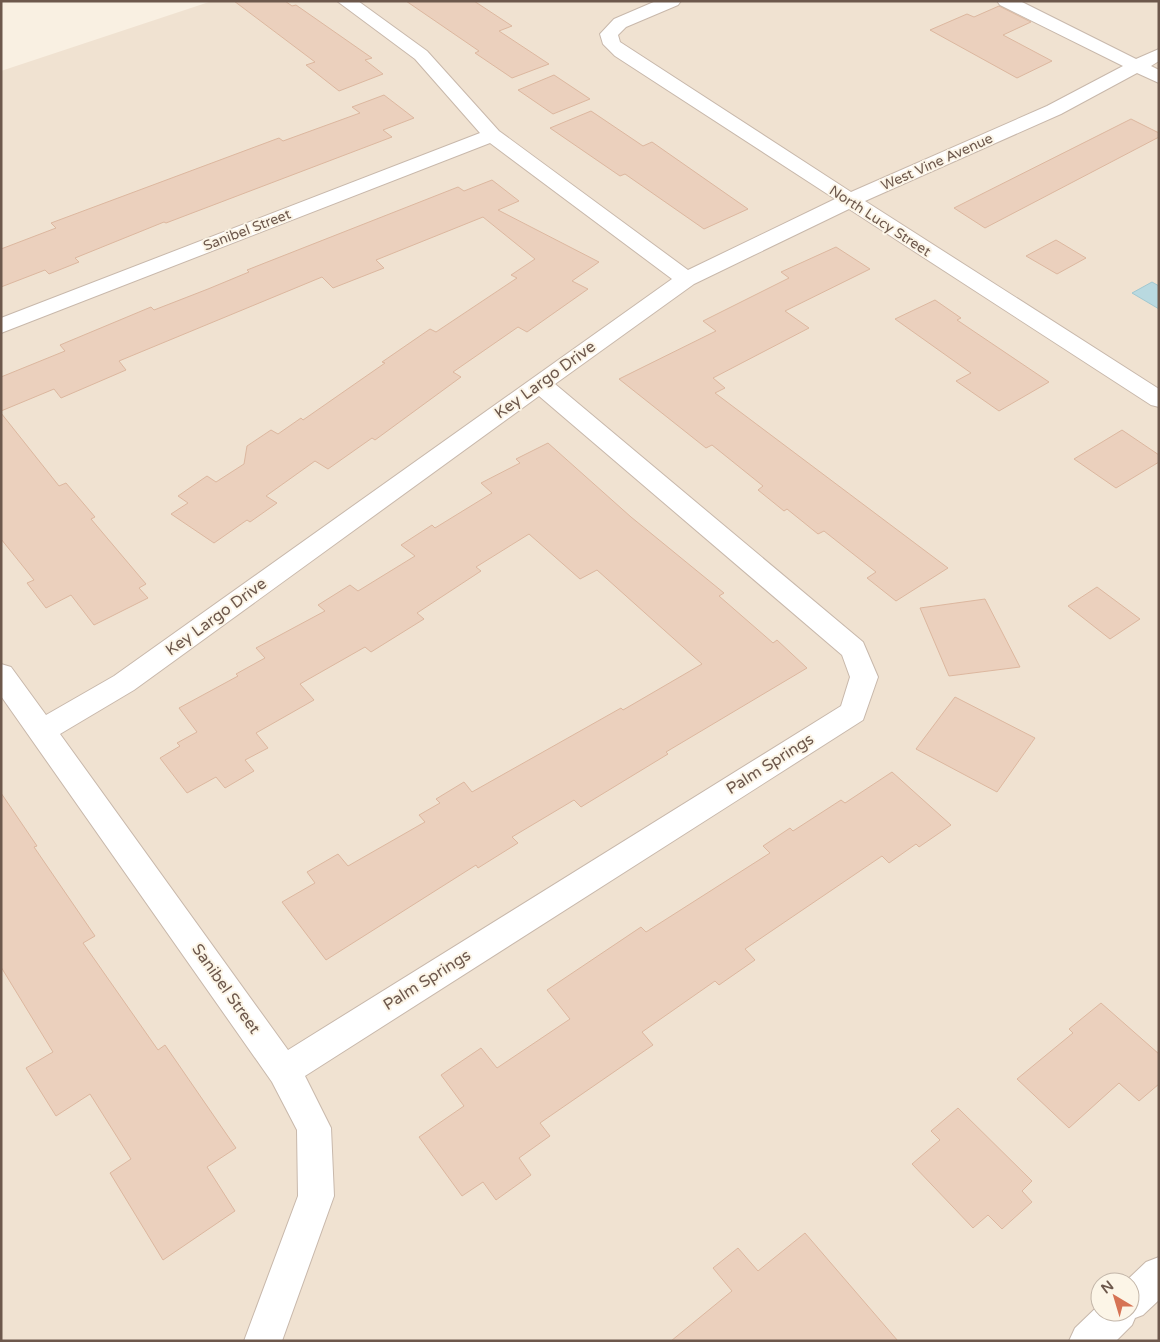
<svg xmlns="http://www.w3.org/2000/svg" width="1160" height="1342" font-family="'Varela Round',sans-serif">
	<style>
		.residential { fill: #f0e2d1; fill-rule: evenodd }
		.water { fill: #b9d9e0; stroke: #a1c8d0 }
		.building { fill: #ebd0bd; stroke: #dcb79f }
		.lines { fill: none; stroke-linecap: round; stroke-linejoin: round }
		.minor-casing { stroke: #c8b8ab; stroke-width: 2 }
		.minor { fill: #fff; fill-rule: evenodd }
		.labels { text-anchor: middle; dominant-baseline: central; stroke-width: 4; stroke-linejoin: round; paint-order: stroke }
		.far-street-label { font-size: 14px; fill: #6d584c; stroke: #fcf5e7 }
		.street-label { font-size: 16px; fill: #6d584c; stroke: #fcf5e7 }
	</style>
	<rect width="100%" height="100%" fill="#f9f0e2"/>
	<path class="residential" d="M212,1H1159V1341H1V71ZM1100,1282H1130V1312H1100Z"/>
	<polygon class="water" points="1152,282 1159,286 1159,309 1132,293"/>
	<g class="building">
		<polygon points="234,1 285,1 292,6 296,5 372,58 365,60 383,74 339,91 306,65 315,62"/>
		<polygon points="406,1 474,1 512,26 499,31 549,64 512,78 475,53 479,51"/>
		<polygon points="999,6 1031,22 1003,35 1052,61 1017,78 930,30 967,14 974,17"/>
		<polygon points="554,75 590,99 553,114 518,90"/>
		<polygon points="384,95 414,118 383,130 392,137 166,223 164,222 75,258 79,262 49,274 45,270 1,287 1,249 56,228 51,223 279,138 283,141 360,113 352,107"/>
		<polygon points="591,111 643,146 652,142 748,209 704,229 625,174 620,176 550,128"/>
		<polygon points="1131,119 1159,133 1159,137 985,228 954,208"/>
		<polygon points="492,180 519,201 498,210 599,262 572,281 588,289 527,332 518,327 453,372 461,377 375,440 372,438 328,469 315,461 266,496 277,503 250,522 247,520 214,543 171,514 188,503 178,496 207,476 216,482 244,464 247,446 271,430 278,434 301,418 303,420 385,363 382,362 430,329 436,332 517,278 511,275 535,259 483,217 376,260 384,268 333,288 322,277 119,361 126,370 61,398 54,389 1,411 1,377 65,351 60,345 151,307 154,310 208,289 249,272 247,270 458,187 464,191"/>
		<polygon points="1056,240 1086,258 1057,274 1026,256"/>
		<polygon points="836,247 870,269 785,311 809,328 713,378 725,388 715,393 948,568 896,601 867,578 876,572 824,531 818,534 787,509 784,511 758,490 763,486 712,445 706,448 619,379 716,331 703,321 789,278 781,272"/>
		<polygon points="935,300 961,318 957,320 1049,382 999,411 956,381 971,373 895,319"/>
		<polygon points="1,413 59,486 66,483 95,517 91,519 146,584 139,588 148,598 94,625 71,595 46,608 27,583 34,580 1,539"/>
		<polygon points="1122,430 1159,455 1159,462 1116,488 1074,459"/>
		<polygon points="548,443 631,517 724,593 719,596 773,643 777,640 807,668 666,752 668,754 581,807 574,800 512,837 518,843 478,868 476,865 326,960 282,902 315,883 307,872 338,854 348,866 425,822 419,815 440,803 436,799 464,782 472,792 621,708 623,710 702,664 597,570 580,579 529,534 476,567 481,571 417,613 424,619 371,652 365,647 300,684 314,700 256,733 268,748 245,760 254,771 225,788 216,777 187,793 160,758 180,746 177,743 197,732 179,708 238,676 236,674 265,658 256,648 325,611 318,605 350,585 358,591 415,556 401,545 432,525 435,528 492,493 481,483 520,463 516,459"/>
		<polygon points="1097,587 1140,619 1110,639 1068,606"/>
		<polygon points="985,599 1020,667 949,676 920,608"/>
		<polygon points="955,697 1035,738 997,792 916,749"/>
		<polygon points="892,772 951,825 919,847 916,844 889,863 882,856 745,949 755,960 719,985 715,981 642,1032 653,1045 540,1123 550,1136 519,1158 531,1175 496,1200 483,1182 462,1196 419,1137 464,1106 441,1075 481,1048 497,1068 570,1019 547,990 641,927 646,932 770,853 763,846 790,828 793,831 841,800 845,803"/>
		<polygon points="1,793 37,846 34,847 95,936 83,943 158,1050 165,1045 236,1148 207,1167 235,1211 163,1260 110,1173 131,1159 90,1094 56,1116 26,1068 53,1052 1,967"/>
		<polygon points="1101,1003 1159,1054 1159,1084 1139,1101 1119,1083 1069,1128 1017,1079 1073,1033 1069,1029"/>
		<polygon points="958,1108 1032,1181 1022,1191 1032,1202 1002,1229 988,1215 973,1228 912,1164 940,1140 931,1131"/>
		<polygon points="805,1233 898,1341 671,1341 732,1291 713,1268 738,1248 758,1271"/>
	</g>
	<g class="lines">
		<defs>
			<g id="minor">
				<path d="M337,1H358L427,51L499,131L688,270L835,199L615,56L603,44L600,34L614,19L656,1H681L678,5L626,27L618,35L620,42L851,192L1047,106L1123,66L1000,5L997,1H1020L1136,59L1159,49V61L1151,66L1159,70V83L1137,73L1061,114L865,201L1159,389V407L1151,405L849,209L694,284L555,384L863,642L878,677L863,720L305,1076L331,1128L334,1196L282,1341H244L298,1196L297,1130L272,1082L1,696V664L11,667L46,715L114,676L672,279L490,143L1,333V318L480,133L415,59ZM539,396L842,655L850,677L841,706L288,1050L60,734L134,690Z"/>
				<polygon points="1159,1257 1159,1300 1143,1315 1135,1318 1132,1325 1116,1341 1069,1341 1075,1328 1100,1304 1100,1312 1130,1312 1130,1282 1125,1282 1146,1262"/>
			</g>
		</defs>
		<use href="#minor" class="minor-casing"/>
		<use href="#minor" class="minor"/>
	</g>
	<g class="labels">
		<g class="far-street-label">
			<text transform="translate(937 162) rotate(-24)">West Vine Avenue</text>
			<text transform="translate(880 221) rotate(33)">North Lucy Street</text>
			<text transform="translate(247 230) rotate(-21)">Sanibel Street</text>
		</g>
		<g class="street-label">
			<text transform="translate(545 380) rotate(-36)">Key Largo Drive</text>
			<text transform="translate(216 617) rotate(-36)">Key Largo Drive</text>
			<text transform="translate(770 764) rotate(-32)">Palm Springs</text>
			<text transform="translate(427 980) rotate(-32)">Palm Springs</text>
			<text transform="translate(226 989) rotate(55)">Sanibel Street</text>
		</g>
	</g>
	<rect width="1160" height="1342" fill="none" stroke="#6d584c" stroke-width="5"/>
	<g transform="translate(1115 1297) rotate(322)"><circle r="24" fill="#fcf5e7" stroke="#c3b6a9"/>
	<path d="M0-4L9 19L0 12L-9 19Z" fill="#d67354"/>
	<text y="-8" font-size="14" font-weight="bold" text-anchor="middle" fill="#6d584c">N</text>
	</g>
</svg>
